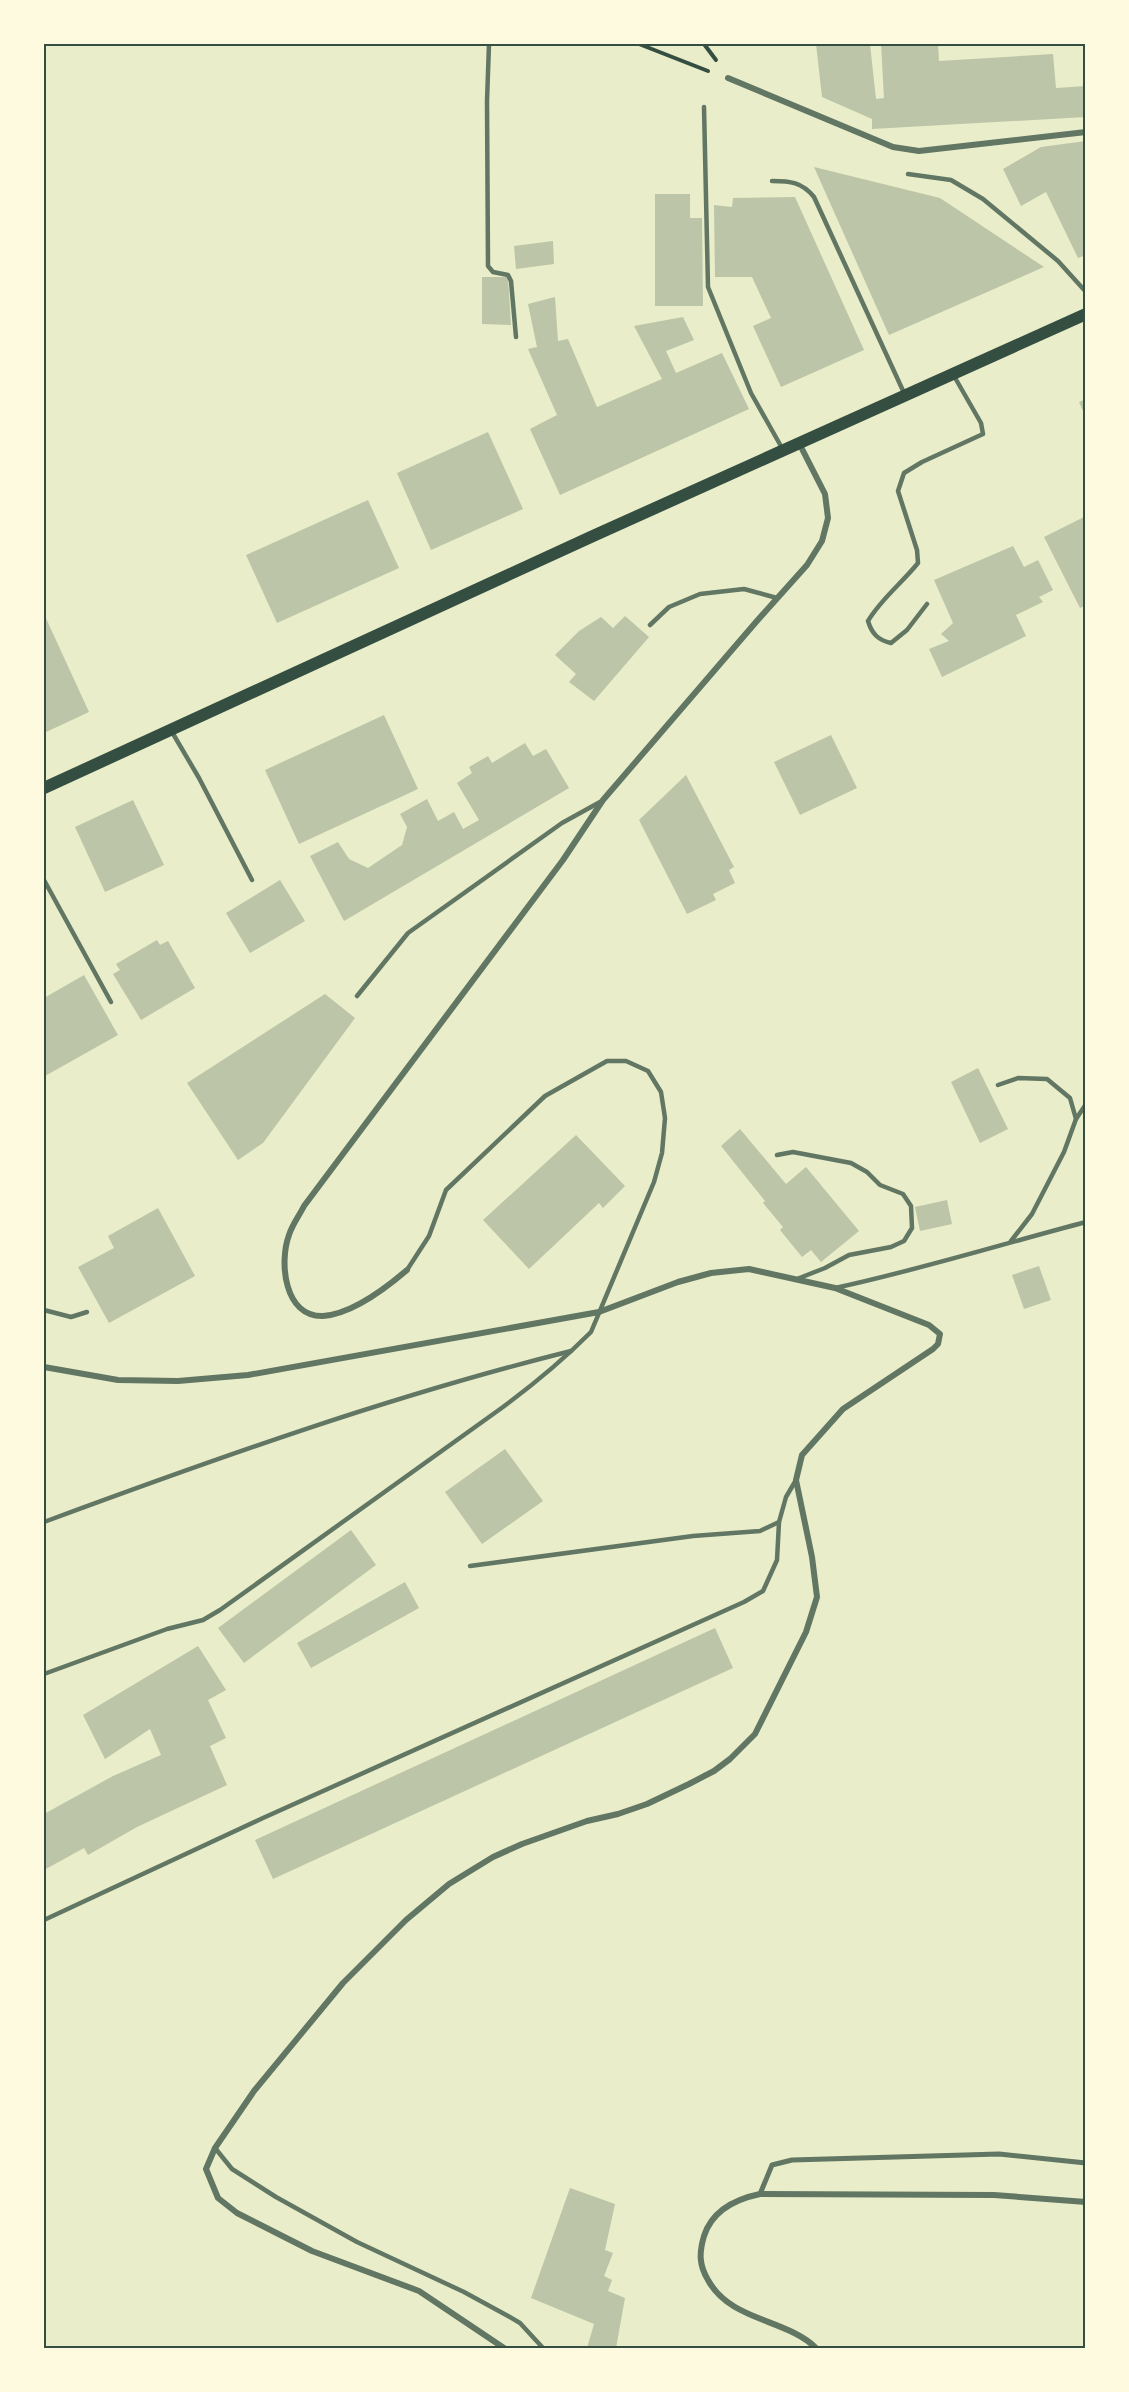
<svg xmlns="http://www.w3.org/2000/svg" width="1129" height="2392" font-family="Poppins,sans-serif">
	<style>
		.building { fill: #bcc5a7 }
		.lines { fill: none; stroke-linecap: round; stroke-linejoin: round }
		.path { stroke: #344e41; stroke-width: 4 }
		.service { stroke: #617663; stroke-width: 4.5 }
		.pedestrian { stroke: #617663; stroke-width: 5 }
		.minor { stroke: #617663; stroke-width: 6 }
		.secondary { stroke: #344e41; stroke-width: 12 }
		.neatline { fill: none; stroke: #344e41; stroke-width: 2 }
	</style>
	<rect width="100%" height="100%" fill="#e9edc9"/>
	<g class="building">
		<polygon points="816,44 870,44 876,99 884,98 881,44 938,44 939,61 1053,54 1056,88 1086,86 1086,117 872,129 872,119 822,97"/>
		<polygon points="1086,141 1086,255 1078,258 1046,192 1021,206 1003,169 1041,147"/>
		<polygon points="814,167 940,198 1044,267 889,335"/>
		<polygon points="655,194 690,194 690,218 702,218 703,306 655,306"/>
		<polygon points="795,197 864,350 781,387 753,326 771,318 752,277 715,277 714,205 732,207 733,198"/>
		<polygon points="553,241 554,264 516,269 514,246"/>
		<polygon points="482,277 508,277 511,325 482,324"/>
		<polygon points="555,297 558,341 568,339 597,407 662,379 634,326 683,317 694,340 666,351 676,373 722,353 749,409 560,495 530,429 557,415 528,349 537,347 528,304"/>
		<polygon points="1086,399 1086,418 1079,402"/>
		<polygon points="488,432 523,509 431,550 397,473"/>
		<polygon points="368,500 399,568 277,623 246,555"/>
		<polygon points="1086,516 1086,605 1080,608 1044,537"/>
		<polygon points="1013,546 1024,567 1038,560 1053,590 1039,597 1043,602 1016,615 1026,636 942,677 929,649 949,641 941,634 953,623 934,580"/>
		<polygon points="44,614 89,712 44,733"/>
		<polygon points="625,616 649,637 594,701 569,682 576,674 555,655 579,631 601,617 613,628"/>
		<polygon points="384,715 418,789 299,844 265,770"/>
		<polygon points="831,735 857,788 800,815 774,762"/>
		<polygon points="525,743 533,756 546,749 569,788 344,921 310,856 338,842 349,859 368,868 402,845 407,827 400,814 427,799 438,821 454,812 463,829 479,820 457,783 472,773 469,767 488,756 492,763"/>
		<polygon points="686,775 734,867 729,870 735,883 713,894 716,900 687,914 639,820"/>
		<polygon points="133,800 164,865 105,892 75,827"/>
		<polygon points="280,880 305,921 250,953 226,913"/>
		<polygon points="157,940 160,945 168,941 195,988 141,1020 113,974 120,970 116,964"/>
		<polygon points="84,975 118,1035 45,1076 44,998"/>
		<polygon points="325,994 355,1018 263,1143 238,1160 187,1083"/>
		<polygon points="978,1068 1008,1129 980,1143 951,1082"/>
		<polygon points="740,1129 786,1184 806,1167 859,1231 821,1262 811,1250 802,1257 780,1230 783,1227 763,1203 765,1201 721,1146"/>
		<polygon points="576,1135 625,1186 603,1208 599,1203 529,1269 483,1220"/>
		<polygon points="947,1200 952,1224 920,1231 915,1207"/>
		<polygon points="158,1208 195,1276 109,1323 78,1267 114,1248 108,1236"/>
		<polygon points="1039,1266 1051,1300 1024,1309 1012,1275"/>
		<polygon points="505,1449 543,1501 482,1544 445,1492"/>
		<polygon points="351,1530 376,1565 244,1663 218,1628"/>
		<polygon points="405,1582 419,1608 311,1668 297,1643"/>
		<polygon points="715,1628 733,1668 273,1879 255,1840"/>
		<polygon points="198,1646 226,1690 208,1700 226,1738 210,1746 227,1785 137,1827 88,1855 84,1848 44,1870 44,1814 113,1776 161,1755 150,1729 105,1759 83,1715"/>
		<polygon points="570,2188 615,2204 605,2250 613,2253 604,2276 612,2280 608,2291 625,2298 616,2348 587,2348 594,2324 531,2298"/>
	</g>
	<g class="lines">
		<g class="path">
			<polyline points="639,44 708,71"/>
			<polyline points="704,44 716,60"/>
		</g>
		<g class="service">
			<polyline points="489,44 487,101 488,266 493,272 508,275 511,281 516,337"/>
			<polyline points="1084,44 1086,44"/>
			<polyline points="704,107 708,287 751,393 782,448"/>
			<polyline points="908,174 951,180 983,199 1058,261 1086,292"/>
			<path d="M772,181C790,181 802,182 814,197L905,395"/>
			<path d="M927,604L907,630L891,643C878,640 872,634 868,621C881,599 902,583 918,563L917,550L898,491L904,473L922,462L983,434L981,423L954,376"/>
			<polyline points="650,625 669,607 700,594 744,589 777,598"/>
			<polyline points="172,732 199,778 252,880"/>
			<polyline points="44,880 111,1002"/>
			<polyline points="357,996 408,933 562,823 600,802"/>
			<polyline points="998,1085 1018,1078 1047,1079 1070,1098 1076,1119 1064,1152 1032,1214 1011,1241"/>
			<polyline points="1076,1119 1086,1104"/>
			<polyline points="777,1155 793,1152 851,1163 867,1172 880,1185 903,1194 911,1206 912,1228 904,1241 891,1247 849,1255 825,1268 797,1279"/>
			<path d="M835,1288C919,1270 1002,1244 1086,1222"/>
			<polyline points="44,1310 71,1317 87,1312"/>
			<path d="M44,1522C217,1458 391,1396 571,1351"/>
			<polyline points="470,1566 693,1536 760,1531 779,1522 786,1497 796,1480"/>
			<path d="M44,1674L167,1629L203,1620L220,1610L503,1407C534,1384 563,1360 591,1332L654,1182L662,1153L665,1118L661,1092L648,1071L626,1061H607L545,1096L446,1190L429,1236L407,1270"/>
			<polyline points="44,1920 263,1818 744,1602 763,1591 777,1560 779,1522"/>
			<polyline points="215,2148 232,2169 276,2197 357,2242 464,2292 508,2316 520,2323 543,2348"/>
		</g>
		<polyline class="pedestrian" points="760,2194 772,2165 792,2160 999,2154 1086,2163"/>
		<g class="minor">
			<polyline points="728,78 893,147 919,151 1086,132"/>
			<path d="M407,1270C386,1288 352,1314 323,1316C284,1317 279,1262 289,1235C292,1225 299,1216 304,1206L563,860L603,800L756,622L807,565L822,541L828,518L825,494L799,443"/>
			<polyline points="44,1367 118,1380 178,1381 248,1375 599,1312 678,1282 711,1273 749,1269 835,1288 929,1325 940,1334 938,1344 933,1349 843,1409 802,1455 796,1480 812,1557 817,1597 806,1632 755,1734 730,1759 714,1771 689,1784 647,1804 618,1814 587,1821 522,1844 493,1857 449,1884 406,1920 343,1983 254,2091 215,2148 206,2169 218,2198 237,2213 312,2251 419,2291 504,2348"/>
			<path d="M816,2348C787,2319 730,2321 708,2280C699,2265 699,2253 704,2236C712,2211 736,2199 760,2194L994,2195L1086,2202"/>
		</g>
		<polyline class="secondary" points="44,788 593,536 1086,314"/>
	</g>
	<rect width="1129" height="2392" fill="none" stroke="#fefae0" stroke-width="90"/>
	<rect x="45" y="45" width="1039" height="2302" class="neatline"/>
</svg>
